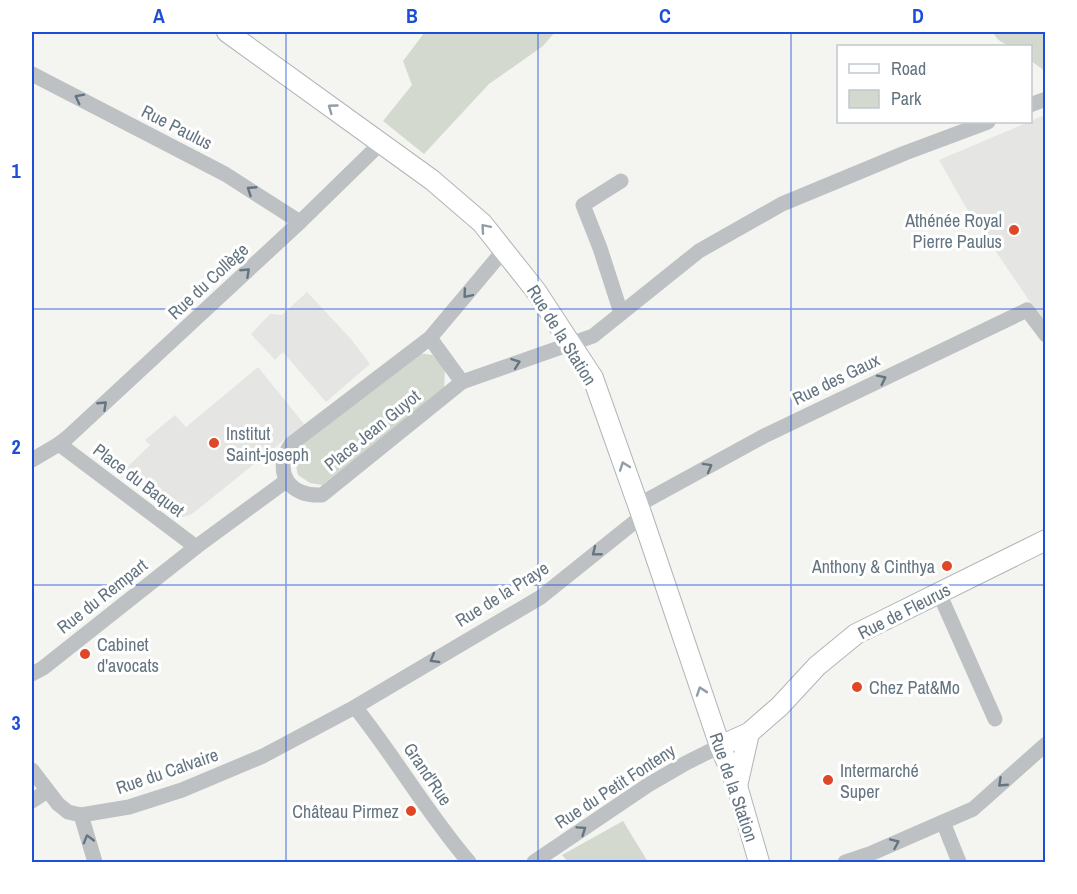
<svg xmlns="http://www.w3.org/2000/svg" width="1077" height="894" font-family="'Archivo Narrow',sans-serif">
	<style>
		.built { fill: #e5e6e4 }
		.green { fill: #d4d9d0 }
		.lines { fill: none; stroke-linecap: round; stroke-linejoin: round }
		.major-casing { stroke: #b0b5b8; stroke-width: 22 }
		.minor { stroke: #bdc1c4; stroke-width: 15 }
		.major { stroke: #fff; stroke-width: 20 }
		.oneway { stroke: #647581 }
		.oneway2 { stroke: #929ea7 }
		.grid { fill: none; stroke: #1d4ed8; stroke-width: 1.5; stroke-opacity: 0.55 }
		.poi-dot { fill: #df4726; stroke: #fff; stroke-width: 2 }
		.labels { text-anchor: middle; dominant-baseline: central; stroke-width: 6; stroke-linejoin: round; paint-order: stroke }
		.street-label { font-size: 18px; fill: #647581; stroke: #fff }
		.poi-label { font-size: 18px; fill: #647581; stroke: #fff; text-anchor: start }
		.neatline { fill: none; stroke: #1d4ed8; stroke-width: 2 }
		.grid-label { font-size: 20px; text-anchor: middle; font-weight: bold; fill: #1d4ed8 }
	</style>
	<rect width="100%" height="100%" fill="#f4f4f0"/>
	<g class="built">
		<polygon points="1045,115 1045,324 965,206 939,160"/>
		<polygon points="307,292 351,339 370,364 326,402 283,352 275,360 251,334 270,314 282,315"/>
		<polygon points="258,367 304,424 192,514 180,518 119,475 150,445 145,440 175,415 186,427"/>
	</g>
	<g class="green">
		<polygon points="425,32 555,32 543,46 489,84 424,154 383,121 412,85 403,61"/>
		<path d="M993,32H1045V71L1031,61L1030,46C1014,46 1001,48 993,32Z"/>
		<polygon points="418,353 433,355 445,369 444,390 322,485 310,483 298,475 295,461 300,445"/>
		<polygon points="623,821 648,862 568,862 562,855"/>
	</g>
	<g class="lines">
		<defs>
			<g id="major">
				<polyline points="227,32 432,180 482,223 536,291 593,378 642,516 720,746 737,786 759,862"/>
				<polyline points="720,746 749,733 780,706 817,666 856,634 1046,540"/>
				<polyline points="737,786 749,733"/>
			</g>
		</defs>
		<use href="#major" class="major-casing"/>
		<g class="minor">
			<polyline points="32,74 225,174 300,222"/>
			<polyline points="1030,105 1046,99"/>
			<polyline points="621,181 583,205 600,248 621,313"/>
			<path d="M430,338L462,382L322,495C290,497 272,473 291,444L430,338L504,250"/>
			<polyline points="462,382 593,336 699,251 782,204 905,153 988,122"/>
			<polyline points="59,444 196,547"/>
			<polyline points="32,460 59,444 68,437 300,222 381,143"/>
			<polyline points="638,505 764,436 1027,310 1046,335"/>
			<polyline points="939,593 995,719"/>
			<polyline points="32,674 43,668 196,547 286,481"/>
			<path d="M355,707C395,757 427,813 469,862"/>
			<polyline points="32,770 58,804 68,812 81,815 129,807 182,790 263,756 355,707 541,597 642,516"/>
			<polyline points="32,801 47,791"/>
			<polyline points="81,815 95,862"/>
			<polyline points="943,822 959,862"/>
			<polyline points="534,862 648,785 686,763 720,746"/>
			<polyline points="845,862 872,853 973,809 1046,744"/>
		</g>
		<use href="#major" class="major"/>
	</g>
	<defs><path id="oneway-chevron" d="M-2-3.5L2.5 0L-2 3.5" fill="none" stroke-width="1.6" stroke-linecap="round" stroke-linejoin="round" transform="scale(1.5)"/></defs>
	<g class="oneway">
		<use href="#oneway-chevron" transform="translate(79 98) rotate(-153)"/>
		<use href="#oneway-chevron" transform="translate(251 190) rotate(-147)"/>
		<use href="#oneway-chevron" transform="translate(246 272) rotate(-43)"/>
		<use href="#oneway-chevron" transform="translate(467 294) rotate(130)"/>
		<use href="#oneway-chevron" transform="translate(516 363) rotate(-20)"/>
		<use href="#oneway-chevron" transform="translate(882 379) rotate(-26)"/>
		<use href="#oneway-chevron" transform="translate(103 405) rotate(-43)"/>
		<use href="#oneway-chevron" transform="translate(708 467) rotate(-29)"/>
		<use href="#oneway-chevron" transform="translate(596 552) rotate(141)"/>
		<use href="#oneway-chevron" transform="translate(434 659) rotate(150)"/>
		<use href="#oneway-chevron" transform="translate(1002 783) rotate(137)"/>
		<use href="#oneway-chevron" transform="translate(582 830) rotate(-34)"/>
		<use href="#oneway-chevron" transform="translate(88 839) rotate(-106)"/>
		<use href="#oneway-chevron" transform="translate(895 843) rotate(-24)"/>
	</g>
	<g class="oneway2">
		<use href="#oneway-chevron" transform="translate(332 108) rotate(-144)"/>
		<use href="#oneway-chevron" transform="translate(485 228) rotate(-131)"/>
		<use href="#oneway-chevron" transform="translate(624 466) rotate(-110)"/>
		<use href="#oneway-chevron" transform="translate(701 691) rotate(-109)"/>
	</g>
	<path class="grid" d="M286,32V862M538,32V862M791,32V862M32,309H1046M32,585H1046"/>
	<g class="poi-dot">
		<circle cx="1014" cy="230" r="6"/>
		<circle cx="214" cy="443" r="6"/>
		<circle cx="947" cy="566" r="6"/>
		<circle cx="85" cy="654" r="6"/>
		<circle cx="857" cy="687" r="6"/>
		<circle cx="828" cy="780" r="6"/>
		<circle cx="411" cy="811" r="6"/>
	</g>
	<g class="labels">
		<g class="street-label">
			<text transform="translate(177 127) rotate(27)">Rue Paulus</text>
			<text transform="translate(208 281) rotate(-43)">Rue du Collège</text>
			<text transform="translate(562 335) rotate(58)">Rue de la Station</text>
			<text transform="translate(836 379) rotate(-26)">Rue des Gaux</text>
			<text transform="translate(372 430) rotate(-39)">Place Jean Guyot</text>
			<text transform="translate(139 480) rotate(37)">Place du Baquet</text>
			<text transform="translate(502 594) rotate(-32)">Rue de la Praye</text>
			<text transform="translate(102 596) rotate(-38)">Rue du Rempart</text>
			<text transform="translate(904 611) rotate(-27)">Rue de Fleurus</text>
			<text transform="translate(167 771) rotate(-19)">Rue du Calvaire</text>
			<text transform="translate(428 774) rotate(56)">Grand'Rue</text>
			<text transform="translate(615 786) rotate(-33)">Rue du Petit Fonteny</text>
			<text transform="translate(734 787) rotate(71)">Rue de la Station</text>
		</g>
		<g class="poi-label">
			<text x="1002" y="220" text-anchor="end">Athénée Royal<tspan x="1002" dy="21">Pierre Paulus</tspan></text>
			<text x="226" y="433">Institut<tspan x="226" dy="21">Saint-joseph</tspan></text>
			<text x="935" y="566" text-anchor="end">Anthony &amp; Cinthya</text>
			<text x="97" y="644">Cabinet<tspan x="97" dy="21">d'avocats</tspan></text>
			<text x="869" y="687">Chez Pat&amp;Mo</text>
			<text x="840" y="770">Intermarché<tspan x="840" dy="21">Super</tspan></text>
			<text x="399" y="811" text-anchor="end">Château Pirmez</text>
		</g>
	</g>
	<rect width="1077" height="894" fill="none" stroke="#ffffff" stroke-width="66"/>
	<rect x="837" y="45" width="195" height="78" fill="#ffffff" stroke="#c1c8cd" stroke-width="1.5"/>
	<rect x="849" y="64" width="30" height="9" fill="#ffffff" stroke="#c1c8cd" stroke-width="1.5"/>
	<text x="891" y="75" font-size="18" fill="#647581">Road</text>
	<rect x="849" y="90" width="30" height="18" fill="#d4d9d0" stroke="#c1c8cd" stroke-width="1.5"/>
	<text x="891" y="105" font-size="18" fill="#647581">Park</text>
	<rect x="33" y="33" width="1011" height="828" class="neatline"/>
	<g class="grid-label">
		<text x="159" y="23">A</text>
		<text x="412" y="23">B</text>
		<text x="665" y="23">C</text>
		<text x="918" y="23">D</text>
		<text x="16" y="178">1</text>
		<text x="16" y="454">2</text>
		<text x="16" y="730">3</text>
	</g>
</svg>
